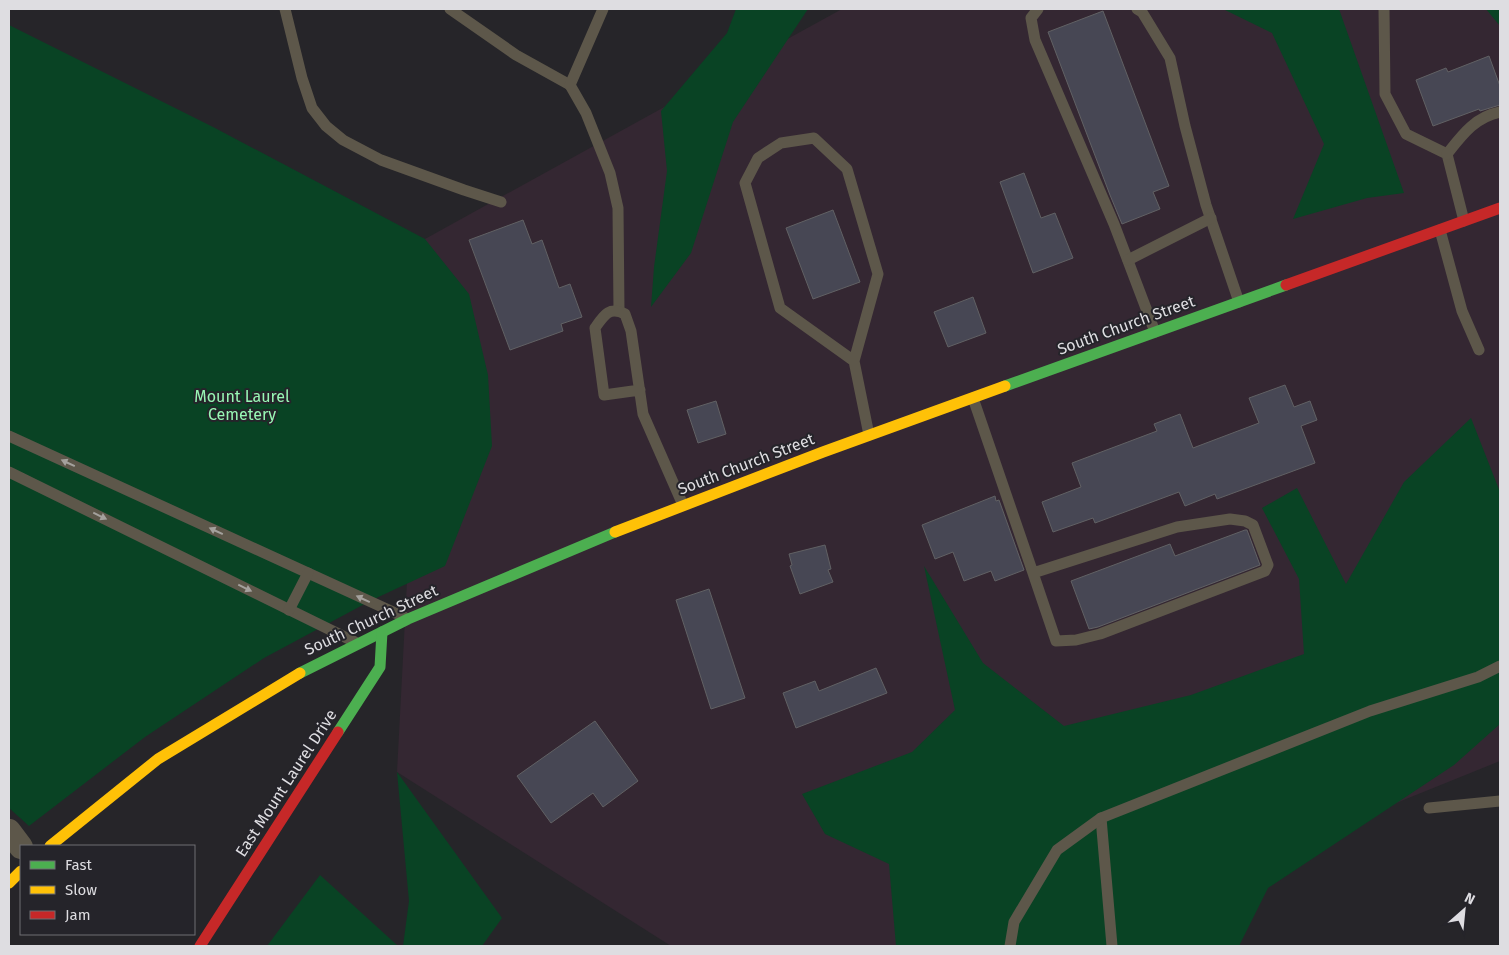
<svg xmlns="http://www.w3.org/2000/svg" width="1509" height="955" font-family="'Fira Sans',sans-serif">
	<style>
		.commercial { fill: #342732 }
		.green { fill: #094324 }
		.building { fill: #474754; stroke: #616164 }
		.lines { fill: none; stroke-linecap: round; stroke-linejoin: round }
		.lane { stroke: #5d574a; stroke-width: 11 }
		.street { stroke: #5d574a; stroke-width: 24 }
		.fast { stroke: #4caf50; stroke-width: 11 }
		.slow { stroke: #ffc107; stroke-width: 11 }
		.jam { stroke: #c62828; stroke-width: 11 }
		.oneway { fill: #a4a19d }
		.labels { text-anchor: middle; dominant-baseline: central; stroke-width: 4; stroke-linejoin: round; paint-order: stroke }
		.street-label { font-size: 16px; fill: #dedde1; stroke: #25242a }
		.park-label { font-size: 16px; fill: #98f7b5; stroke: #25242a }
	</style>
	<rect width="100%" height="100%" fill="#262529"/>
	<polygon class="commercial" points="842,9 1500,9 1500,761 1042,946 671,946 397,772 425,239"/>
	<g class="green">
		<polygon points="736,9 808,9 733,122 691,253 651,307 654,267 667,171 661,111 727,33"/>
		<polygon points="1223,9 1339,9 1404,193 1367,198 1293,219 1324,144 1272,33"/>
		<polygon points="1486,9 1500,9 1500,26"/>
		<polygon points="9,25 215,128 425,239 469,294 488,375 492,446 445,566 372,600 264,658 145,737 29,826 9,808"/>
		<polygon points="1471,418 1500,492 1500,724 1454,765 1268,888 1239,946 896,946 889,864 825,834 802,794 912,752 955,710 924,566 983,663 1064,726 1191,695 1304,654 1299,579 1262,508 1297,488 1346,584 1404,482"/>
		<polygon points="397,772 502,918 482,946 403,946 409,901"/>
		<polygon points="320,875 398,946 267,946"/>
	</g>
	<g class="building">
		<polygon points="1103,11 1169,186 1153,192 1160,209 1122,224 1110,195 1048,32"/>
		<polygon points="1489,56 1500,86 1500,105 1480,111 1479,109 1433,126 1416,80 1446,68 1448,72"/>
		<polygon points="1024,173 1041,218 1055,213 1073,258 1033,273 1000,182"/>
		<polygon points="833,210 860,282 813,299 786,228"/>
		<polygon points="523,220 532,244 542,240 559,288 570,284 582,317 561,324 563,331 510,350 469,240"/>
		<polygon points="973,297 986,333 948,347 934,312"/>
		<polygon points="1285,385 1294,407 1310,401 1317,420 1301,426 1315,463 1217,499 1215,494 1185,506 1179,492 1095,523 1093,518 1053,532 1042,502 1081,487 1072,463 1157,431 1154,424 1180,414 1193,448 1259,423 1249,398"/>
		<polygon points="716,401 726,434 698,443 687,410"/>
		<polygon points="995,496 996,501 999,500 1024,570 995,581 991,571 964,581 953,552 935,559 922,525"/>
		<polygon points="1245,530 1247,530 1260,565 1098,627 1089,629 1071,581 1170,544 1175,556"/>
		<polygon points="825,545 831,569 828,570 833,582 800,594 790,566 792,565 789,554"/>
		<polygon points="709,589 745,698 711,709 676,600"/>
		<polygon points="876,668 887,693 796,728 783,693 815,681 819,691"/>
		<polygon points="595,721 638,781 603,807 593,793 551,823 517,776"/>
	</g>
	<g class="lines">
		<g class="lane">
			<polyline points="285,9 302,78 312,108 326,126 343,140 381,160 464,190 501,202"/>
			<polyline points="450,9 516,55 570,85"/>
			<polyline points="603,9 570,85 586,113 610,173 618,208 619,311"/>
			<polyline points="1038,9 1031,18 1035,40 1114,224 1155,332"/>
			<polyline points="1137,9 1142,12 1170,58 1185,126 1206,205 1239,302"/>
			<polyline points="1384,9 1385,94 1406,134 1447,154 1464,221"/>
			<path d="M1447,154C1462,135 1475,117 1500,112"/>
			<polyline points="1440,230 1462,311 1479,350"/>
			<polyline points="1128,260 1211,218"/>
			<polyline points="854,361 780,308 745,183 758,158 781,143 814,138 847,169 878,274 854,361 869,435"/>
			<path d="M640,390L604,395L595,328C604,315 609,306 625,314L631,331L643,414L683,505"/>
			<polyline points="973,398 1033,573 1177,527 1230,519 1245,521 1253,525 1268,565 1265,571 1100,634 1076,640 1056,641 1033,573"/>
			<polyline points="9,436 404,617"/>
			<polyline points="9,472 355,642"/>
			<polyline points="289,610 308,573"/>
			<polyline points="1429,808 1500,801"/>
			<polyline points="1101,818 1112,946"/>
			<polyline points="1010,946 1014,922 1057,850 1101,818 1370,711 1478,677 1500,666"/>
		</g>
		<polyline class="street" points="9,831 21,847"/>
		<g class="fast">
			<polyline points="1005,386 1286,285"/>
			<polyline points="300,673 408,619 615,532"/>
			<polyline points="338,732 380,667 382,632"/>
		</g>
		<g class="slow">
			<polyline points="615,532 823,452 1005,386"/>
			<polyline points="50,846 158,759 300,673"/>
			<polyline points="9,883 21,871"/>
		</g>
		<g class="jam">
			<polyline points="1286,285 1500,208"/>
			<polyline points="200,946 338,732"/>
		</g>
	</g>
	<defs><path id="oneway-solid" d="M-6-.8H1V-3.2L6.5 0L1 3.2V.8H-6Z" transform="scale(1.25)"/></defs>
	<g class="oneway">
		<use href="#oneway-solid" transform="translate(68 463) rotate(-155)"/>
		<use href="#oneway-solid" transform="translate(100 516) rotate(26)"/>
		<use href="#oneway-solid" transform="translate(216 531) rotate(-155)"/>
		<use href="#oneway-solid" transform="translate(245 588) rotate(26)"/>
		<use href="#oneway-solid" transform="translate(363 599) rotate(-155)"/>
	</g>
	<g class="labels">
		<g class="street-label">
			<text transform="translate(1126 325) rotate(-20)">South Church Street</text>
			<text transform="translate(746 464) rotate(-21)">South Church Street</text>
			<text transform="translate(371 620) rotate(-25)">South Church Street</text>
			<text transform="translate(286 783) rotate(-57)">East Mount Laurel Drive</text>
		</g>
		<g class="park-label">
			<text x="242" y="396">Mount Laurel<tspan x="242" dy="18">Cemetery</tspan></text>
		</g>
	</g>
	<rect width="1509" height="955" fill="none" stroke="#dedde1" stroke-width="20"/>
	<rect x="20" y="845" width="175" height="90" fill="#25242a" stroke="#6f6e73"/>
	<rect x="30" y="861" width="25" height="8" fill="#4caf50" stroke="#6f6e73"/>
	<text x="65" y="870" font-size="15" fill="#dedde1">Fast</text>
	<rect x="30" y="886" width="25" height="8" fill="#ffc107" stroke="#6f6e73"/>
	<text x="65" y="895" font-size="15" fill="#dedde1">Slow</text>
	<rect x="30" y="911" width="25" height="8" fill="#c62828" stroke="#6f6e73"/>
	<text x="65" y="920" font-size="15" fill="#dedde1">Jam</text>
	<g transform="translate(1464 910) rotate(27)" stroke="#25242a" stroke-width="4" paint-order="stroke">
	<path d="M0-4L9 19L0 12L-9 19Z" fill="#dedde1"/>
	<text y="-8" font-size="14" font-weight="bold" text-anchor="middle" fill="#dedde1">N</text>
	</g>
</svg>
